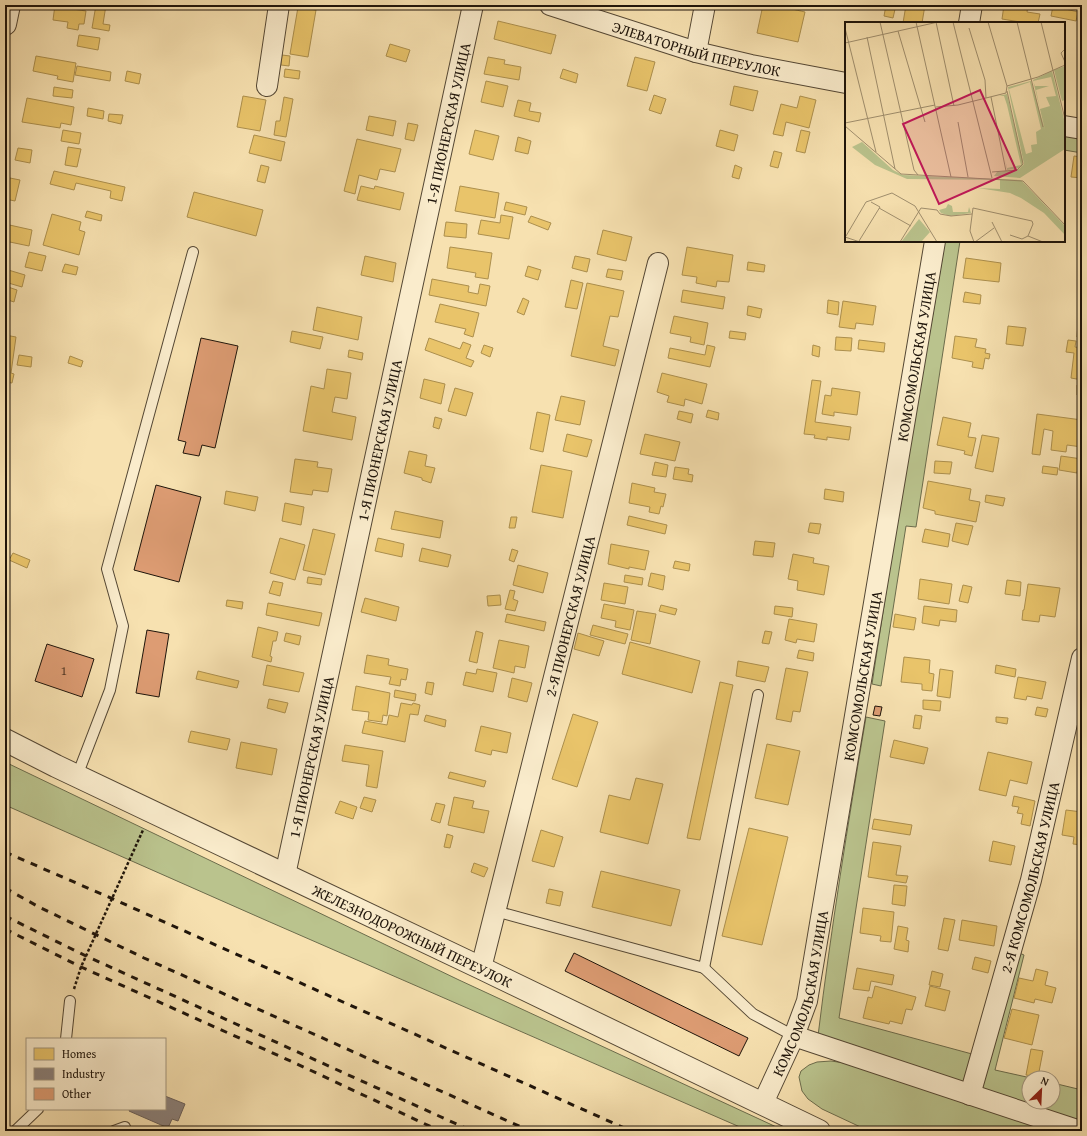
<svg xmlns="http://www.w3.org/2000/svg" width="1087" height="1136" font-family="'Gentium Book Plus',serif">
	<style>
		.green { fill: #bac38d; stroke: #6c6c4c }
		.homes { fill: #e9c46a; stroke: #ac8f4d }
		.industry { fill: #8a817c; stroke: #6a605a }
		.building { fill: #dd9c73; stroke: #1e140a }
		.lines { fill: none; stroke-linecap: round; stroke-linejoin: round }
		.service-casing { stroke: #544734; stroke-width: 12 }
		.minor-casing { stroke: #544734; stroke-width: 22 }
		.tertiary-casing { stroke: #544734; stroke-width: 24 }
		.path { stroke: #1e140a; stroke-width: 2.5; stroke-dasharray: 3 2; stroke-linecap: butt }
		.service { stroke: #faeccc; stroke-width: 10 }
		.minor { stroke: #faeccc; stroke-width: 20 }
		.tertiary { stroke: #faeccc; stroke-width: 22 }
		.rail { stroke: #1e140a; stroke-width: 3; stroke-dasharray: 7 7; stroke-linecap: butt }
		.labels { text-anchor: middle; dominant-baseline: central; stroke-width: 4; stroke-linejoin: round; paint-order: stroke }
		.number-label { font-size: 13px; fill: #4e3624 }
		.street-label { font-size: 15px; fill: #1e140a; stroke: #faeccc }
		.inset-road { fill: none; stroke: #a08f6e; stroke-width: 1 }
		.view { fill: #c2185b; fill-opacity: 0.15; stroke: #c2185b; stroke-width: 2 }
		.inset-edge { fill: none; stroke: #1e140a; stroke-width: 2 }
	</style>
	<rect width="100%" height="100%" fill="#f7e1b0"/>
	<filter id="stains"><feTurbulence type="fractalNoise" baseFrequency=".005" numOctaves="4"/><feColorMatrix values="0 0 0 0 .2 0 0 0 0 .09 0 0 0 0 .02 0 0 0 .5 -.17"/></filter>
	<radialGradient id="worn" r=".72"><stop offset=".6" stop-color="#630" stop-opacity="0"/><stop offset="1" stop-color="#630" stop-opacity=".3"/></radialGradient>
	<g class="green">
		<polygon points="1064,134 1082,137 1082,153 1064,150"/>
		<polygon points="945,241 960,241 916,527 906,526 881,686 872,684 907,455 935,302"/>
		<path d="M866,717L885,721L839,1018L972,1054L963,1082L818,1036C831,929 848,823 866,717Z"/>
		<polygon points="5,762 459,980 785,1131 749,1131 263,919 5,805"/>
		<polygon points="1017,952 1024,955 995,1070 1031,1078 1029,1078 1029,1102 1053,1102 1053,1083 1082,1090 1082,1122 980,1088"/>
		<polygon points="831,1061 858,1065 1049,1131 869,1131 822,1109 808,1099 802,1091 799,1077 801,1071 809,1065 817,1062"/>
	</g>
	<g class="homes">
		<polygon points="55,5 74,5 73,9 86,11 84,24 79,24 78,30 67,28 68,22 53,20"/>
		<polygon points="96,5 106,5 103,24 110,25 109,31 92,28"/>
		<polygon points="763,5 775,5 805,12 798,42 757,33"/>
		<polygon points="886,5 896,5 893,18 884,16"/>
		<polygon points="906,5 925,5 922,23 903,23"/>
		<polygon points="1004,5 1028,5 1027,12 1040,14 1038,23 1026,23 1002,19"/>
		<polygon points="1053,6 1078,12 1076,21 1051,16"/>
		<polygon points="298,7 316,10 308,57 290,54"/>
		<polygon points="498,21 556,35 551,54 494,39"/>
		<polygon points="79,35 100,38 98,50 77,46"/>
		<polygon points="390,44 410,50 406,62 386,56"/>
		<polygon points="282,55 290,56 289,66 281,65"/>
		<polygon points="36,56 76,63 73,82 57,79 58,76 33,71"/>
		<polygon points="488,57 505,60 504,64 521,67 519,80 484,74"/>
		<polygon points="635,57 655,62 647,91 627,86"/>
		<polygon points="77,66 111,72 110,81 75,75"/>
		<polygon points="285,69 300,71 299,79 284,77"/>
		<polygon points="563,69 578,74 576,83 560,78"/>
		<polygon points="127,71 141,74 139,84 125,81"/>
		<polygon points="486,81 508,86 503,107 481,102"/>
		<polygon points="734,86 758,91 753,111 730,105"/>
		<polygon points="54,87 73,90 72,98 53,96"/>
		<polygon points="654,95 666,99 661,114 649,110"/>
		<polygon points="243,96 266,100 260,131 237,127"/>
		<polygon points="800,96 816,100 809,128 786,122 783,136 773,134 781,104 797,108"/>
		<polygon points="284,97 293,99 286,137 274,135 276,121 280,121"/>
		<polygon points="27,98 74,107 71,125 61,123 60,128 22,122"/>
		<polygon points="518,100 531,103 529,111 541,113 539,122 514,116"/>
		<polygon points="88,108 104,111 103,119 87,116"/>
		<polygon points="109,114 123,115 121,124 108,121"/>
		<polygon points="369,116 396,121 393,136 366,130"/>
		<polygon points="408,123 418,125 414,141 405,139"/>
		<polygon points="63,130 81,133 79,144 61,141"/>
		<polygon points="475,130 499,136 493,160 469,154"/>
		<polygon points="720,130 738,135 734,151 716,146"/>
		<polygon points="801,130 810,132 805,153 796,151"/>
		<polygon points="254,135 285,142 281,161 249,153"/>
		<polygon points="518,137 531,141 528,154 515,151"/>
		<polygon points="357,139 401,149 395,172 380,169 377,180 359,175 355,194 344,191"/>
		<polygon points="68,147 81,149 77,167 65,165"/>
		<polygon points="18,148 32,150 30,163 15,160"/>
		<polygon points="774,151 782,153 778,168 770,166"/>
		<polygon points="1074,156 1082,157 1082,178 1071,177"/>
		<polygon points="261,165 269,167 265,183 257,181"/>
		<polygon points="735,165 742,168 739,179 732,177"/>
		<polygon points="54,171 125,187 122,201 110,198 111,191 76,183 74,190 50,184"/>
		<polygon points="10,178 20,180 15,201 5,199"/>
		<polygon points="361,186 374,189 375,186 404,193 400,210 357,200"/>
		<polygon points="460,186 499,193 495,218 455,211"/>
		<polygon points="194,192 263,210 256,236 187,217"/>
		<polygon points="506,202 527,207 525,215 504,210"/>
		<polygon points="87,211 102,215 101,221 85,217"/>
		<polygon points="52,214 81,222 79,230 85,232 79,255 43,245"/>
		<polygon points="501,215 513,217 509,239 478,234 481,220 500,223"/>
		<polygon points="531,216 551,223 548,230 528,222"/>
		<polygon points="446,222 467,224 466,238 444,236"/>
		<polygon points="5,224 32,230 29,246 5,241"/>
		<polygon points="603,230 632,237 626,261 597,254"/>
		<polygon points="450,247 492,253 488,279 475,277 476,273 447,268"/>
		<polygon points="687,247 733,255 729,282 717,281 716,287 696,283 697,277 682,275"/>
		<polygon points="29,252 46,256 42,271 25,267"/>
		<polygon points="365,256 396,263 393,282 361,275"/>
		<polygon points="575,256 590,259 587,272 572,268"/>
		<polygon points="966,258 1001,263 999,282 963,278"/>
		<polygon points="748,262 765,265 764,272 747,270"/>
		<polygon points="65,264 78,267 76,275 62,272"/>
		<polygon points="528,266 541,270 538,280 525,276"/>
		<polygon points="5,269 25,275 22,287 5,282"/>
		<polygon points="608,269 623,271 621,280 606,277"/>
		<polygon points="432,279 469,286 468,292 478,294 480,284 490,286 486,306 429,295"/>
		<polygon points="571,280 583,283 577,309 565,307"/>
		<polygon points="587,283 624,291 618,317 610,316 603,346 619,350 615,366 571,356"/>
		<polygon points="5,286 17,290 14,302 5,299"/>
		<polygon points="683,290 725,297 723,309 681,302"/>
		<polygon points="965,292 981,295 980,304 963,302"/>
		<polygon points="523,298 529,301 524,315 517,312"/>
		<polygon points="828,300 839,302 838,315 827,313"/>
		<polygon points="843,301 876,306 873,325 856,323 855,329 839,327"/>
		<polygon points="440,304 479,313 473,337 464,334 466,329 435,322"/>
		<polygon points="748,306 762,309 760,318 747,315"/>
		<polygon points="317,307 362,317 358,340 313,330"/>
		<polygon points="674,316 708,323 704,345 690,342 691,337 670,333"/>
		<polygon points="1078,324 1082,325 1082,338 1077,337"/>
		<polygon points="1008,326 1026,328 1023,346 1006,344"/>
		<polygon points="292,331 323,337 320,349 290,342"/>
		<polygon points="730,331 746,333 745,340 729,338"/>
		<polygon points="5,335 16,337 11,373 14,374 12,383 5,382"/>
		<polygon points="955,336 977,339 975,347 986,349 985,353 990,354 989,359 985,358 983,369 972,367 973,362 952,358"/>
		<polygon points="836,337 852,338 851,351 835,350"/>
		<polygon points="429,338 460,349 463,342 471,345 466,358 474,361 471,367 425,350"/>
		<polygon points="859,340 885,343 884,352 858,349"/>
		<polygon points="1068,340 1076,341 1075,347 1082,348 1082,380 1071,378 1074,353 1066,352"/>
		<polygon points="484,345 493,348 490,357 481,353"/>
		<polygon points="707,345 715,347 710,367 668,358 670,348 705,355"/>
		<polygon points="813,345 820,347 819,357 812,355"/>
		<polygon points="349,350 363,353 362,360 348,357"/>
		<polygon points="19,355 32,357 31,367 17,365"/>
		<polygon points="70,356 83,361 81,367 68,363"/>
		<polygon points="327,369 351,373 347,399 335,397 332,412 356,417 352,440 303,431 311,386 324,389"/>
		<polygon points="662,373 707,384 702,404 685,399 684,406 667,402 669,396 657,392"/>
		<polygon points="424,379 445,384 441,404 420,398"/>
		<polygon points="812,380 821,381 815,422 851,427 849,440 827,437 827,440 814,438 815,435 804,434"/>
		<polygon points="1077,385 1082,385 1082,396 1077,395"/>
		<polygon points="455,388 473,393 466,416 448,411"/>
		<polygon points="832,388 860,392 857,415 834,412 834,416 822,414 825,395 831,396"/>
		<polygon points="561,396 585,401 580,425 555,420"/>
		<polygon points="708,410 719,413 718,420 706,417"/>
		<polygon points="679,411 693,414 691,423 677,419"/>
		<polygon points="537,412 550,415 543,452 530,449"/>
		<polygon points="1037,414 1082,420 1082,447 1067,445 1066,452 1051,450 1053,431 1044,429 1040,455 1032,454"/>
		<polygon points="435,417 442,419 439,429 433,427"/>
		<polygon points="943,417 971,423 968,437 976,438 972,456 964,454 965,451 937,445"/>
		<polygon points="567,434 592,440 587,457 563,451"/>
		<polygon points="645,434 680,442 675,461 640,454"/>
		<polygon points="982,435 999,438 993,472 975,468"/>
		<polygon points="409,451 427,455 425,466 435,468 431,483 422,480 422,478 404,473"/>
		<polygon points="1061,456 1082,459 1082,469 1078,468 1077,473 1059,470"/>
		<polygon points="295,459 318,462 317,467 332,469 328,492 313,490 312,495 290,492"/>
		<polygon points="935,461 952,462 950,474 934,473"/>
		<polygon points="655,462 668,465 666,477 652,475"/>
		<polygon points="541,465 572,471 563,518 532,512"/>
		<polygon points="1043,466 1058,468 1057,475 1042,473"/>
		<polygon points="675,467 689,469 688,474 693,475 692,482 673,479"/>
		<polygon points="928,481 971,489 969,500 980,502 976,522 935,514 935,511 923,508"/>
		<polygon points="632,483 655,488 654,492 666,494 663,507 661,506 659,514 649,512 650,507 629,503"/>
		<polygon points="825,489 844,492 843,502 824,499"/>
		<polygon points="226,491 258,497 255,511 224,504"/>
		<polygon points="986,495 1005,498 1003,506 985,502"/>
		<polygon points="285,503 304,507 301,525 282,521"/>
		<polygon points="395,511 443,521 440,538 391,529"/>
		<polygon points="629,516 667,525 665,534 627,525"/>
		<polygon points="511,517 517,517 515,528 509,528"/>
		<polygon points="810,523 821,524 819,534 808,532"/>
		<polygon points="956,523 973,526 968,545 952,541"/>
		<polygon points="313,529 335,534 325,575 303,570"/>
		<polygon points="925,529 950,534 948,547 922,542"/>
		<polygon points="280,538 305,545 295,580 270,573"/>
		<polygon points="378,538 404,544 402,557 375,551"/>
		<polygon points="755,541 775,543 773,557 753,555"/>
		<polygon points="611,544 649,551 645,570 629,567 629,569 608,564"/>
		<polygon points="422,548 451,555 448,567 419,561"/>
		<polygon points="512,549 518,551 514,562 509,560"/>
		<polygon points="13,553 30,560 27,568 9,560"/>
		<polygon points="793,554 814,558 813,563 829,566 824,595 797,590 798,581 788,579"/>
		<polygon points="675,561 690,564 689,571 673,568"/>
		<polygon points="518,565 548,573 543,593 513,585"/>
		<polygon points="651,573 665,576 663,590 648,586"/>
		<polygon points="625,575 643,578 642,585 624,582"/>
		<polygon points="308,577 322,579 321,585 307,583"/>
		<polygon points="920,579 952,584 949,604 918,599"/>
		<polygon points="1007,580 1021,582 1020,596 1005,594"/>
		<polygon points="273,581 283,583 280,596 269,593"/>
		<polygon points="604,583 628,587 625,604 601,600"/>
		<polygon points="1028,584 1060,588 1055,617 1040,615 1039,622 1022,620 1023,610 1024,610"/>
		<polygon points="963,585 972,587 968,603 959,601"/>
		<polygon points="510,590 515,591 513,599 518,601 515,611 505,609"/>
		<polygon points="500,595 501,605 488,606 487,596"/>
		<polygon points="365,598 399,607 396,621 361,612"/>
		<polygon points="227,600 243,602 242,609 226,606"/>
		<polygon points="268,603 322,613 319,626 266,615"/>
		<polygon points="604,604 634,610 630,630 615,627 616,621 601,618"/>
		<polygon points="661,605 677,609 675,615 659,611"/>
		<polygon points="775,606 793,608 792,617 774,614"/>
		<polygon points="924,606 957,610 956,622 940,620 939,626 922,623"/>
		<polygon points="637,611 656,614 650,644 631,640"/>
		<polygon points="507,614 546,622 544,631 505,622"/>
		<polygon points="895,614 916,618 914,630 893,627"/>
		<polygon points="789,619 817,624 814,642 797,639 796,643 785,640"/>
		<polygon points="593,625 628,634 625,644 590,635"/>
		<polygon points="258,627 278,632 276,641 273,641 270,656 272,657 271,662 252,657"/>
		<polygon points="476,631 483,633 477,663 469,661"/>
		<polygon points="765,631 772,632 769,644 762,643"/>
		<polygon points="286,633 301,636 299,645 284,641"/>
		<polygon points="578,633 604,641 599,656 574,649"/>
		<polygon points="499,640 529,646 525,668 515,666 514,673 493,668"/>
		<polygon points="630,642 700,661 692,693 622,674"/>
		<polygon points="799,650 814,653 813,661 797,658"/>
		<polygon points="367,655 389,659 388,665 408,669 406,680 401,679 400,686 389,684 391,677 364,673"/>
		<polygon points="904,657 930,660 929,673 934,674 932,691 922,690 922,684 901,682"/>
		<polygon points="738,661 769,667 765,682 736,676"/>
		<polygon points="267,665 304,673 299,692 263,685"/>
		<polygon points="996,665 1016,669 1015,677 995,673"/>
		<polygon points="786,668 808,672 800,712 793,711 791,722 776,719"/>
		<polygon points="477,669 497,673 493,692 463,685 466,672 476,674"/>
		<polygon points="940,669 953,671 950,698 937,696"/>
		<polygon points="198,671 239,681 237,688 196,679"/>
		<polygon points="1018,677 1046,682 1042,699 1027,696 1026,700 1014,698"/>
		<polygon points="512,678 532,683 527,702 508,697"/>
		<polygon points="427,682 434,683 432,695 425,693"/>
		<polygon points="720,682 733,685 700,840 687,838"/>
		<polygon points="356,686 390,693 387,716 383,715 382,722 368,720 369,712 352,710"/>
		<polygon points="395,690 416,694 415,701 394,697"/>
		<polygon points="269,699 288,703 285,713 267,708"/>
		<polygon points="923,700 941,701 940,711 923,709"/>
		<polygon points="401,703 412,705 413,703 420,705 418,715 410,714 405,742 362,733 365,721 387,725 389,715 398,717"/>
		<polygon points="1037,707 1048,709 1046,717 1035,715"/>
		<polygon points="573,714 598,722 577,787 552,779"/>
		<polygon points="426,715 446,720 445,727 424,721"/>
		<polygon points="915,715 922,716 920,729 913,728"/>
		<polygon points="996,717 1008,718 1007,724 996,722"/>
		<polygon points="481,726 511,733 507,753 492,750 491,755 475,751"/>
		<polygon points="191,731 230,739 227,750 188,742"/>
		<polygon points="894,740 928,748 924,764 890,757"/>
		<polygon points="241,742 277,749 272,775 236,768"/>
		<polygon points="767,744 800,751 788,805 755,798"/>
		<polygon points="345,745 383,751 377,788 366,786 369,765 342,761"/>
		<polygon points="988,752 1032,762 1027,784 1010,780 1006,796 979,790"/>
		<polygon points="450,772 486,781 484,787 448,778"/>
		<polygon points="636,778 663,784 648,844 600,832 609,795 630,800"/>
		<polygon points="1014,796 1035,801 1030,826 1021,824 1023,814 1017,813 1019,807 1012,806"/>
		<polygon points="364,797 376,800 372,812 360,808"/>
		<polygon points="454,797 474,801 472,808 489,811 484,833 448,825"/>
		<polygon points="340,801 357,807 353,819 335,813"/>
		<polygon points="436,803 445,805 440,823 431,820"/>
		<polygon points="1066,810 1082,812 1082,845 1073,844 1074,837 1062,835"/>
		<polygon points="874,819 912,825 910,835 872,829"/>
		<polygon points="749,828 788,837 762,945 722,936"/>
		<polygon points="541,830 563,837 554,867 532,861"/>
		<polygon points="447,834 453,836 450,848 444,847"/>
		<polygon points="993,841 1015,846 1011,865 989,861"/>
		<polygon points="873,842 901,846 896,875 908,876 906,883 868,877"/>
		<polygon points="474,863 488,868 484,877 471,872"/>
		<polygon points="601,871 680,890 671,926 592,907"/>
		<polygon points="894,885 907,886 905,906 892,904"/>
		<polygon points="549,889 563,892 560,906 546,903"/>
		<polygon points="863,908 894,912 891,942 880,941 881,936 860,933"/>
		<polygon points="944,918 955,920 948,951 938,949"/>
		<polygon points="962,920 997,926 994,946 959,940"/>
		<polygon points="898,926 908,928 906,940 909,941 908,952 894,949"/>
		<polygon points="975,957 991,961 988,973 972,969"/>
		<polygon points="857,968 894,975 892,985 871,981 869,991 853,989"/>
		<polygon points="1036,969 1048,972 1045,985 1056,988 1052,1003 1035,999 1034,1003 1014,998 1019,978 1033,981"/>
		<polygon points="932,971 943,974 940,987 929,985"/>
		<polygon points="875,986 916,997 912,1010 906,1009 902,1024 890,1021 889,1024 863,1018 868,997 872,998"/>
		<polygon points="930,986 950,991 945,1011 925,1006"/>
		<polygon points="1012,1009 1039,1015 1032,1045 1004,1038"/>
		<polygon points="1031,1049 1043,1051 1038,1077 1026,1075"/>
	</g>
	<polygon class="industry" points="165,1096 185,1104 178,1121 172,1119 168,1128 129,1111 130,1109 165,1109"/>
	<g class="building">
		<polygon points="201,338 238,346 215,448 202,445 199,456 183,453 186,442 178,440"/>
		<polygon points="156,485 201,497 179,582 134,570"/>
		<polygon points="147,630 169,634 159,697 136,693"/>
		<polygon points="47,644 94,659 82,697 35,681"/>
		<polygon points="875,706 882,707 880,716 873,715"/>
		<polygon points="574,953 748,1038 739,1056 565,971"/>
	</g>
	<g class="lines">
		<defs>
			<g id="service">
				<polyline points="77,776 110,690 123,626 107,569 193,252"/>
				<polyline points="495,911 704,968 758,695"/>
				<polyline points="704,968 753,1014 794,1036"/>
				<polyline points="66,1039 70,1001"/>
				<polyline points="15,1131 38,1109"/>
				<polyline points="114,1131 125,1127"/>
			</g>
			<g id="minor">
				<path id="s1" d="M550,5L696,52L751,65L846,83"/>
				<polyline points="969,23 972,5"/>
				<polyline points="696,52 705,5"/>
				<polyline points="267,86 279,5"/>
				<polyline points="1064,126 1082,129"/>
				<path id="s2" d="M285,875L473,5"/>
				<path id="s3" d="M481,968L658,263"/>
				<polyline points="794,1036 1080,1131"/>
				<path id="s4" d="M970,1095L1031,880L1082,658"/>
				<path id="s5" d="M763,1103L794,1036L807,1001L935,241"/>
			</g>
			<g id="tertiary">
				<polyline points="5,24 9,5"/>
				<path id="s6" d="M5,740L56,766L481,968L819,1131"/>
			</g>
		</defs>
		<use href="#service" class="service-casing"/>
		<use href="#minor" class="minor-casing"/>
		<use href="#tertiary" class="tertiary-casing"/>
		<polyline class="path" points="74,989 81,967 143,830"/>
		<use href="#service" class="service"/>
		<use href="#minor" class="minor"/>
		<use href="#tertiary" class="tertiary"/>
		<g class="rail">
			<polyline points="5,852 113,899 631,1131"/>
			<polyline points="5,888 39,907 144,958 530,1131"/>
			<polyline points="5,916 86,956 472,1131"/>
			<polyline points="5,929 81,967 295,1063 440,1131"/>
		</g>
	</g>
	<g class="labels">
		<g class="number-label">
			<text x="64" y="670">1</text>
		</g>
		<g class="street-label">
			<text stroke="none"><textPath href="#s1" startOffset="153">ЭЛЕВАТОРНЫЙ ПЕРЕУЛОК</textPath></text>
			<text stroke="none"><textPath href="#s2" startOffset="769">1-Я ПИОНЕРСКАЯ УЛИЦА</textPath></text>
			<text stroke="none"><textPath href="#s5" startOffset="765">КОМСОМОЛЬСКАЯ УЛИЦА</textPath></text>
			<text stroke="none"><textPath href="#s2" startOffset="445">1-Я ПИОНЕРСКАЯ УЛИЦА</textPath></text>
			<text stroke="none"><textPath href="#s3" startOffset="363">2-Я ПИОНЕРСКАЯ УЛИЦА</textPath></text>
			<text stroke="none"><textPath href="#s5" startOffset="441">КОМСОМОЛЬСКАЯ УЛИЦА</textPath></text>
			<text stroke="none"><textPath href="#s2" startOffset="121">1-Я ПИОНЕРСКАЯ УЛИЦА</textPath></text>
			<text stroke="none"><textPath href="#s4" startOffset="226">2-Я КОМСОМОЛЬСКАЯ УЛИЦА</textPath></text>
			<text stroke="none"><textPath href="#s6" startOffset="452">ЖЕЛЕЗНОДОРОЖНЫЙ ПЕРЕУЛОК</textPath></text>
			<text stroke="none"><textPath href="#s5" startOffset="117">КОМСОМОЛЬСКАЯ УЛИЦА</textPath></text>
		</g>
	</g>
	<g transform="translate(845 22)">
		<rect width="220" height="220" fill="#f7e1b0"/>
		<path d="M220,44V78L217,79L209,48ZM207,49L220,101V127L175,156L149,154L152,150L174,147L179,142L163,65L186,59L200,108L188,58ZM206,55L211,74L201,75L205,84L195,87L191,68L204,64H190L188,59ZM185,60L196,107L191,110L192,122L186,123L187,130L181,132L164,67ZM162,72L178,139L177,144L174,146L162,148L160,137L162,146L176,143L162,83L159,74H154ZM17,120L48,148L58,153L176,158L220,204V213L199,191L176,176L165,171L133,166L155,167V158L62,157L30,143L7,125ZM103,182L107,184L108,190H123L124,185L126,191L105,194L96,191L94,188L101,186ZM74,197L85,210L76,220H56Z" fill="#bac38d" fill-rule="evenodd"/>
		<path class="inset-road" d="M35,0L69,148L73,153M71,0L106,155M91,0L109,84M108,0L147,156M172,0L198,105M196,0L220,97M0,6L31,130M124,6L140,58L141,76M53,9L80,100M22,15L50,147M0,21L93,0M220,27L216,31L220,40M162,64L193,55L220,43M146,75L161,149M91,85L113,83L161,71L162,64L143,0M113,100L123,155M0,101L90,83M0,104L56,152L178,159L220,203M147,150L172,148L178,142L162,69M34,186L66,204M147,200L157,220M165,213L177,217L183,214M1,214L21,180L47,171L70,184L92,220M0,215L15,220M14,219L35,185L26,180M55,220L76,186L92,188L95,192L106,194L127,192M129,220L125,209L128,186L187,199L188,202L183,214L198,220M130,220L149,206"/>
		<path class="view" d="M135,68L171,148L94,182L58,102Z"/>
		<rect width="220" height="220" class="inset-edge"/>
	</g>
	<rect width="1087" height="1136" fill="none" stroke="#f7e1b0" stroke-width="20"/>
	<rect x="6" y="6" width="1075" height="1124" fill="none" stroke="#1e140a" stroke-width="2"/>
	<rect x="10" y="10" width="1067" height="1116" fill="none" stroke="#1e140a"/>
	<rect x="26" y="1038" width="140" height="72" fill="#faeccc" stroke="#a2967e"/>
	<rect x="34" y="1048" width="20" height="12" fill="#e9c46a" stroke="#a2967e"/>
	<text x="62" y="1058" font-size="12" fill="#1e140a">Homes</text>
	<rect x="34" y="1068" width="20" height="12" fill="#8a817c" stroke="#a2967e"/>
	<text x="62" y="1078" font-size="12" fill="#1e140a">Industry</text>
	<rect x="34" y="1088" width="20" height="12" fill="#dd9c73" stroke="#a2967e"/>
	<text x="62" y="1098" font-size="12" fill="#1e140a">Other</text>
	<g transform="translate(1041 1090) rotate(24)"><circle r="19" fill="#faeccc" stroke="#a2967e"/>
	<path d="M0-3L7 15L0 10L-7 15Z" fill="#8f2418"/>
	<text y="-6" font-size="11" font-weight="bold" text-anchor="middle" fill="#1e140a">N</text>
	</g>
	<rect width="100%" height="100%" filter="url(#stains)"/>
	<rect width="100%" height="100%" fill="url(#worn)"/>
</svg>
